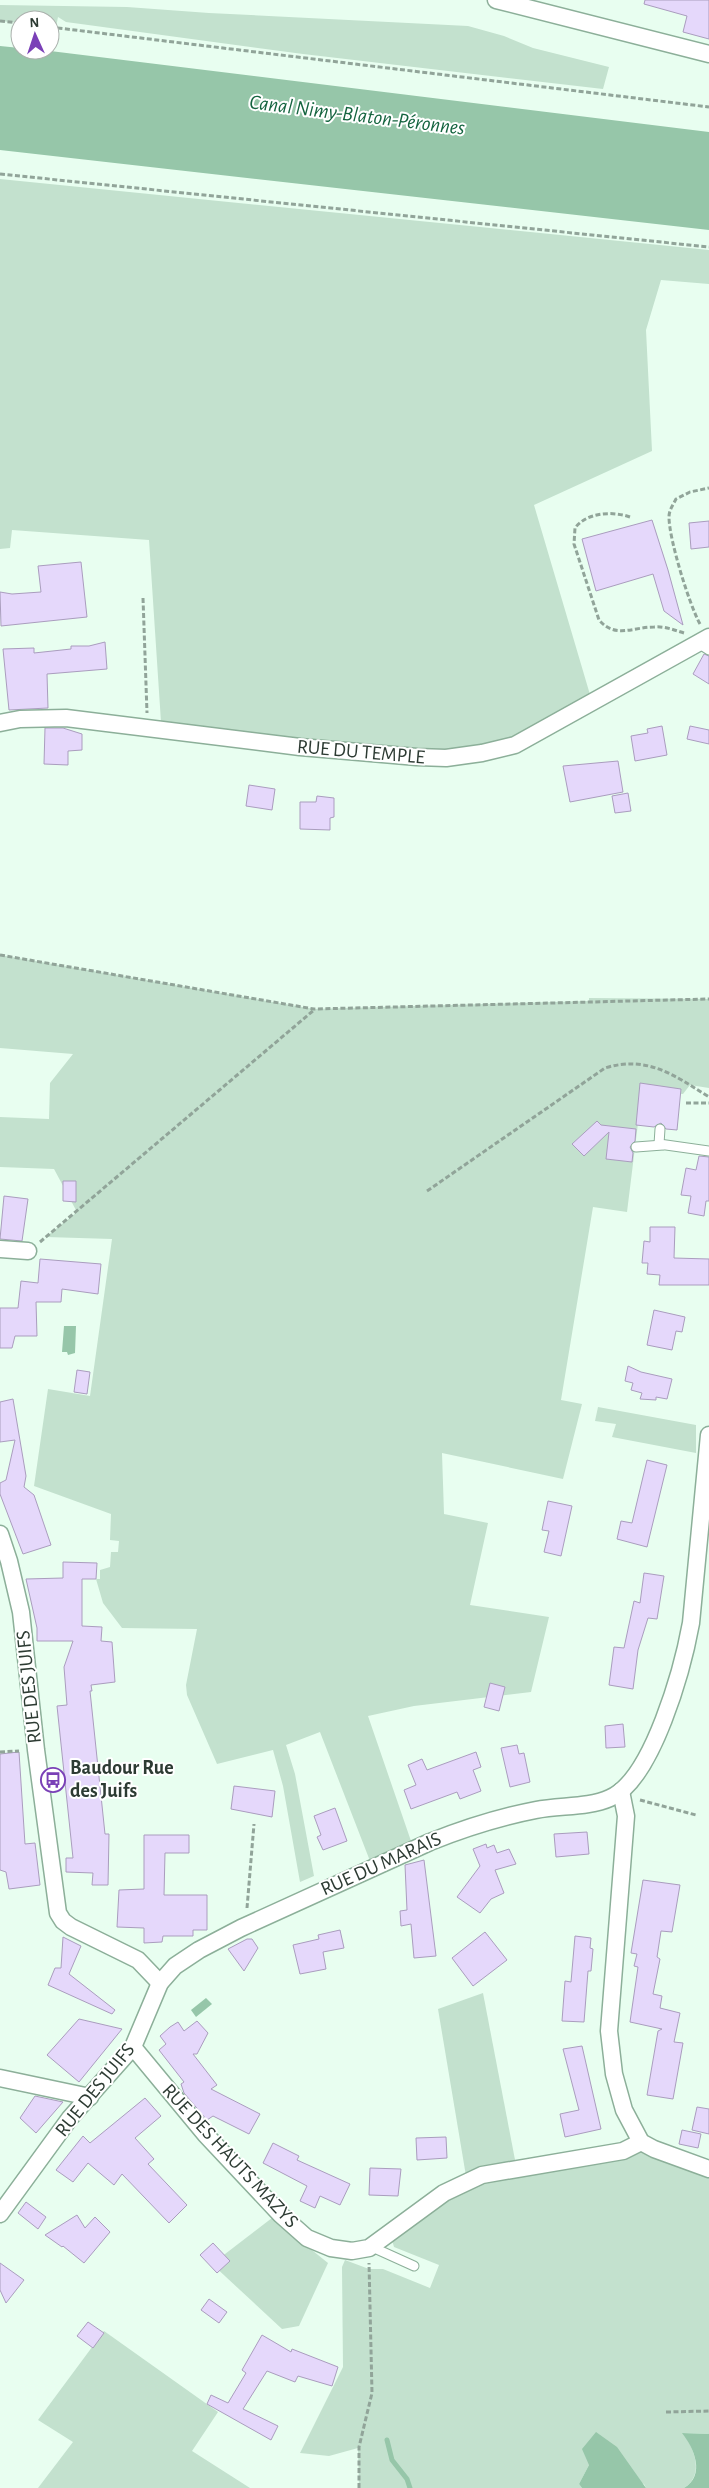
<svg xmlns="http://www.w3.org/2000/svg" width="709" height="2488" font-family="'Alegreya Sans',sans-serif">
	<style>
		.green { fill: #c3e1ce }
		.water { fill: #96c6a9 }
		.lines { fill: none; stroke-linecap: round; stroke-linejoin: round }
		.stream { stroke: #96c6a9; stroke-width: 5 }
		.building { fill: #e5d8fb; stroke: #aa9dbe }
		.lane-casing { stroke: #8caf99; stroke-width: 11 }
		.street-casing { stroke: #8caf99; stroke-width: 19 }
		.path { stroke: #91a499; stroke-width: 3; stroke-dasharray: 5 2.5; stroke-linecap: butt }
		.lane { stroke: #fff; stroke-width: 9 }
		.street { stroke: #fff; stroke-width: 16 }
		.labels { text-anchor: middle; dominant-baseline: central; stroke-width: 4; stroke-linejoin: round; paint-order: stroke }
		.street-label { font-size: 20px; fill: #2d3b33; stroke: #fff }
		.poi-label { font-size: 20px; font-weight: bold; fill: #2d3b33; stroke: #fff; text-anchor: start }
		.water-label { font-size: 21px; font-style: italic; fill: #14643f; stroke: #fff }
	</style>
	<rect width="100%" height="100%" fill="#e8fef0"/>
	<g class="green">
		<polygon points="0,5 127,7 209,13 468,26 504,36 533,48 609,67 603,89 303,54 66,22 58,17 56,27 50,27 50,20 20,20 20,23 0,21"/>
		<polygon points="0,179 709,250 709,284 661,280 646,330 652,451 534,505 591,698 515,738 459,751 390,750 161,722 149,540 12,530 10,548 0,549"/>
		<polygon points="0,955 314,1009 589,1001 589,998 709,999 709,1088 690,1085 683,1094 642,1091 627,1212 593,1207 561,1400 582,1404 563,1479 442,1453 444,1514 488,1523 470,1605 549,1617 531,1692 414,1706 368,1716 411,1841 370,1861 320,1732 286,1745 295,1774 314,1876 300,1882 283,1786 273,1750 217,1764 187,1695 186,1685 197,1629 122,1628 103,1603 96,1579 100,1579 100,1570 110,1567 111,1552 118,1552 119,1541 110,1540 111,1514 34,1486 48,1389 90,1396 112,1239 46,1237 77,1212 54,1169 0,1167 0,1117 49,1119 50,1083 73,1054 0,1048"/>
		<polygon points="598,1407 696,1425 696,1453 612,1437 616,1424 595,1421"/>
		<polygon points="483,1993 516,2165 466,2176 438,2009"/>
		<path d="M642,2150L709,2172V2434L683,2433C694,2448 705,2475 684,2488H646L644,2484L589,2465L579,2484L582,2488H359L358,2448L329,2456L300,2453L343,2367L342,2267L345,2260L369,2269H383L430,2288L439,2265L394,2247L392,2240L457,2189L472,2183Z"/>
		<polygon points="272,2218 328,2263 299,2326 282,2329 212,2264"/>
		<polygon points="104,2331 218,2412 192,2451 250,2488 38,2488 73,2442 38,2420"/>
	</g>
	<g class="water">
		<polygon points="0,46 20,48 20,50 42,50 709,132 709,230 0,150"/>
		<polygon points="64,1326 76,1326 75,1353 68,1355 67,1352 62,1352"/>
		<polygon points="206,1998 212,2004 196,2017 191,2010"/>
		<polygon points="596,2432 617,2447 646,2488 582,2488 579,2484 589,2465 582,2449"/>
		<path d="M682,2433L709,2434V2488H684C706,2475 694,2448 682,2433Z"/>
	</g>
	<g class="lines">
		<polyline class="stream" points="387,2440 392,2460 407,2479 410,2488"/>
	</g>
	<g class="building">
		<polygon points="645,0 709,0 709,39 683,32 687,16 644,4"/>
		<polygon points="652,520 668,570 683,625 664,611 653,574 596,591 582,539"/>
		<polygon points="709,521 709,547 691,549 689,523"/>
		<polygon points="81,562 87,617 1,626 0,592 12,594 41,592 38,566"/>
		<polygon points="105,642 107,669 47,674 48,708 9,710 3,649 34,648 34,653 71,649 71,646 89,646"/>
		<polygon points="704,654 709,656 709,684 693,674"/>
		<polygon points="662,726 667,755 635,761 631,736 648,733 647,729"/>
		<polygon points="690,726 709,730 709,744 687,739"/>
		<polygon points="45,728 63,728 82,734 82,750 68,751 68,765 44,764"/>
		<polygon points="618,761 623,792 570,802 563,766"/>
		<polygon points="249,785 275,789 272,810 246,806"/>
		<polygon points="628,793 631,811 615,813 612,796"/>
		<polygon points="317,796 334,798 334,817 330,818 330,830 300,829 300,802 316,802"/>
		<polygon points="640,1083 681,1089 677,1130 666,1129 661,1123 654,1127 636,1125"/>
		<polygon points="597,1121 601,1125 636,1129 635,1141 630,1147 633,1153 632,1162 606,1159 609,1132 584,1156 572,1144"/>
		<polygon points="699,1156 709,1157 709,1201 706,1201 704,1216 688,1213 691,1196 681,1195 686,1168 696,1170"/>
		<polygon points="63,1181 76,1181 76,1202 63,1201"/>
		<polygon points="4,1196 28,1199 22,1241 0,1239"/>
		<polygon points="650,1227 675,1227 674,1258 709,1259 709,1285 659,1285 660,1275 647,1274 648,1263 642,1263 644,1241 650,1242"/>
		<polygon points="40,1259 101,1264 98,1294 62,1289 61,1302 36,1302 37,1336 15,1336 12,1348 0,1348 0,1308 18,1308 21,1281 38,1283"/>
		<polygon points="654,1310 685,1317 682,1332 676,1331 672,1350 647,1345"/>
		<polygon points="628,1366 641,1372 672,1379 667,1399 656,1397 656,1400 640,1399 642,1393 631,1390 633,1383 625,1381"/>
		<polygon points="77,1370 90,1372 87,1394 74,1392"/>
		<polygon points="13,1399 26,1476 24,1487 34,1495 51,1545 23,1554 0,1494 0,1483 6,1480 15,1440 0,1442 0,1402"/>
		<polygon points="647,1460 667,1465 647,1547 617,1539 621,1521 632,1523"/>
		<polygon points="548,1501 572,1506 561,1556 544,1552 549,1531 542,1530"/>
		<polygon points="63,1562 97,1563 96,1579 82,1579 82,1626 102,1627 101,1641 112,1642 115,1682 91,1685 92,1691 90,1691 105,1834 109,1834 108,1885 92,1885 93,1873 66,1872 66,1858 73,1858 57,1706 67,1705 64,1667 73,1641 37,1641 37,1628 26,1579 63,1578"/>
		<polygon points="644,1573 664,1576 657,1619 648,1618 638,1650 633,1689 609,1685 614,1647 624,1648 634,1601 640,1603"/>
		<polygon points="490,1683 505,1687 499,1711 484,1707"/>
		<polygon points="623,1724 625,1747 606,1748 605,1726"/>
		<polygon points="517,1745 519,1754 524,1753 530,1782 510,1787 501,1748"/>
		<polygon points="19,1752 25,1844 35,1843 40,1885 9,1889 6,1872 0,1870 0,1754"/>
		<polygon points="476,1752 481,1767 473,1770 481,1791 460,1799 457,1792 411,1809 404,1790 416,1785 408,1765 422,1759 427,1770"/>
		<polygon points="234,1786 275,1791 272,1817 231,1809"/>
		<polygon points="335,1808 347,1841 323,1850 317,1837 321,1835 314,1816"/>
		<polygon points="587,1832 589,1854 556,1857 554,1834"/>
		<polygon points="144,1835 189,1835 189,1853 165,1853 164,1895 207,1895 207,1930 193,1930 193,1936 163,1936 162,1942 144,1943 144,1928 117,1927 119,1890 144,1889"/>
		<polygon points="486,1844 487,1848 494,1845 497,1853 509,1849 516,1864 495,1870 504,1893 491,1899 480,1913 457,1897 480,1866 473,1849"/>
		<polygon points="424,1860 436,1956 414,1958 411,1924 401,1926 400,1911 407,1910 405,1865"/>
		<polygon points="643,1880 680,1885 672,1932 661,1931 657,1957 660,1959 653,1994 662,1996 660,2008 680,2013 674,2042 683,2043 673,2099 647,2095 658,2031 662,2029 630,2022 638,1967 634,1966 637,1954 631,1953"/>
		<polygon points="340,1930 344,1948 323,1952 326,1969 300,1974 293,1945 319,1939 318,1935"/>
		<polygon points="485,1932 507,1960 473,1986 452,1958"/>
		<polygon points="575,1936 591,1938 590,1948 593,1949 591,1971 588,1971 584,2022 562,2021 565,1981 571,1982"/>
		<polygon points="63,1937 81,1946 69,1974 115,2010 112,2014 48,1985 55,1968 61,1968"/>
		<polygon points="247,1939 252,1939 258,1948 244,1971 228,1949"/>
		<polygon points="79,2019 122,2029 79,2082 47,2055"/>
		<polygon points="197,2021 208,2033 197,2054 193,2054 217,2085 211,2089 260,2114 249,2134 213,2116 207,2120 184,2093 181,2084 184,2082 159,2050 166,2044 160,2036 170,2027 178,2022 184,2031"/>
		<polygon points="582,2046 601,2129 565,2137 560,2114 579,2110 563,2049"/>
		<polygon points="35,2096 63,2102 36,2133 20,2118"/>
		<polygon points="145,2098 161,2116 135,2138 154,2159 148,2164 187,2205 169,2223 122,2174 114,2185 88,2163 73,2182 56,2170 83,2136 90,2143"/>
		<polygon points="697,2107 709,2109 709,2134 692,2130"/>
		<polygon points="682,2130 701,2134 698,2148 679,2144"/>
		<polygon points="446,2137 447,2158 417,2160 416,2138"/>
		<polygon points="273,2143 299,2156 297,2160 350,2184 340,2205 320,2196 315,2208 300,2201 307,2186 263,2163"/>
		<polygon points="370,2168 401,2169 398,2196 369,2195"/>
		<polygon points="26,2202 46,2217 38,2229 18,2213"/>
		<polygon points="77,2215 85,2228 95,2217 110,2232 84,2263 63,2246 62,2247 45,2235"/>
		<polygon points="213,2243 230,2261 217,2273 200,2255"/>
		<polygon points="0,2263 24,2280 6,2303 0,2290"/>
		<polygon points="209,2299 227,2312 219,2323 201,2310"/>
		<polygon points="88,2322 104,2333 93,2348 77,2336"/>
		<polygon points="262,2335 291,2352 292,2349 338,2367 332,2386 298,2376 295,2382 267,2371 243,2409 278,2426 271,2440 207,2404 211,2395 228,2403 246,2373 242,2370"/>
	</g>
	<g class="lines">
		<defs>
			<g id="lane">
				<polyline points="698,643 709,650"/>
				<polyline points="660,1129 659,1144 709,1151"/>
				<polyline points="636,1147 663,1145"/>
				<polyline points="372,2247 414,2266"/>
			</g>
			<g id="street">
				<polyline points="496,0 709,54"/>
				<polyline points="0,723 20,719 66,718 300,747 417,757 446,758 482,753 515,745 709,637"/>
				<polyline points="0,1249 28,1251"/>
				<polyline points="0,1534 9,1561 21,1612 36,1750 58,1913 63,1921 71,1927 138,1960 160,1983"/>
				<polyline points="621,1791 626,1816 609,2031 614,2074 624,2110 641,2142 654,2149 709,2169"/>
				<polyline points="133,2047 205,2134 281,2215 307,2238 331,2248 352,2251 369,2248 444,2193 482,2175 623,2151 641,2142"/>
				<polyline points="0,2078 90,2097"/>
				<path d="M0,2214L70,2118L133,2047L160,1983L175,1966L199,1950L241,1928L430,1842C465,1828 500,1817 536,1810C560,1805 588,1808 610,1798C653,1779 683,1667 691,1623L709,1435"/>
			</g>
		</defs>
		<use href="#lane" class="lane-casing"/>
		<use href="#street" class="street-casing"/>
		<g class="path">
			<polyline points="0,21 20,23"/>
			<polyline points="50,27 709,107"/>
			<polyline points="0,174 709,247"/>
			<path d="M630,517C613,511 587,512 575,528L574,544L599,620C615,639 633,627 654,627C665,626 674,630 684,633"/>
			<polyline points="143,598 147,713"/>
			<path d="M700,624C689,604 669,539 669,517C669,510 673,505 676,499L690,492L709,488"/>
			<polyline points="0,955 314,1009 709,999"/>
			<polyline points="686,1103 709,1103"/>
			<path d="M427,1191L605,1068C647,1055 674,1075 709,1097"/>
			<polyline points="40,1242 314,1010"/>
			<polyline points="0,1752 19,1751"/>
			<polyline points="640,1800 696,1815"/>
			<polyline points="247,1908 254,1824"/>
			<polyline points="666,2412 709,2411"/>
			<polyline points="359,2488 359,2447 372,2393 369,2263"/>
		</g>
		<use href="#lane" class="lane"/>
		<use href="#street" class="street"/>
	</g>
	<defs>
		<symbol id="bus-ring" viewBox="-11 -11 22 22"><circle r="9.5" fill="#fff" stroke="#7a40b7" stroke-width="1.5"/><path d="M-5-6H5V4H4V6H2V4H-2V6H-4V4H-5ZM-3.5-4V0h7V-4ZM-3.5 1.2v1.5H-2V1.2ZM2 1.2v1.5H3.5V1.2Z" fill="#7a40b7"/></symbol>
	</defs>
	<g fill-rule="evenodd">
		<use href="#bus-ring" x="39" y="1766" width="28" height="28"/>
	</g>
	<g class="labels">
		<g class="street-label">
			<text transform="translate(361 752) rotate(5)">RUE DU TEMPLE</text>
			<text transform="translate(29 1687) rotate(-96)">RUE DES JUIFS</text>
			<text transform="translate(381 1864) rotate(-24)">RUE DU MARAIS</text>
			<text transform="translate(95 2090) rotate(-51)">RUE DES JUIFS</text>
			<text transform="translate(230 2156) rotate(47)">RUE DES HAUTS MAZYS</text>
		</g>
		<g class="poi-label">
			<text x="70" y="1768">Baudour Rue<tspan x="70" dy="23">des Juifs</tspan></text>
		</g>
		<g class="water-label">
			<text transform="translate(357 115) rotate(7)">Canal Nimy-Blaton-Péronnes</text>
		</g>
	</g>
	<g transform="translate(35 35) rotate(357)"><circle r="24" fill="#ffffff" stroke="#abb1ad"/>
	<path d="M0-4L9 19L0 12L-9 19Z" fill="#7a40b7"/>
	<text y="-8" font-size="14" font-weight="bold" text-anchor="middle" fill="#2d3b33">N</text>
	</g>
</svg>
